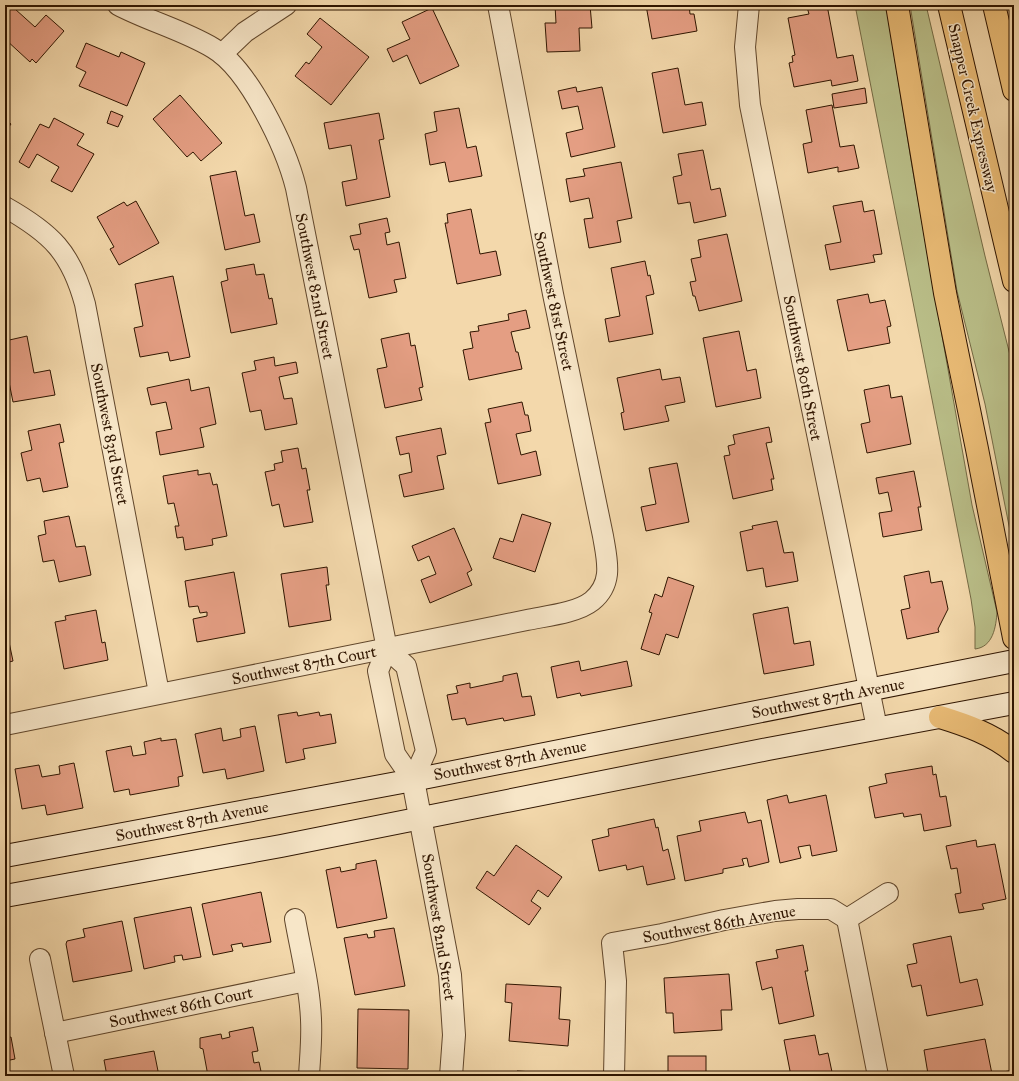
<svg xmlns="http://www.w3.org/2000/svg" width="1019" height="1081" font-family="'IM FELL Great Primer',serif">
	<style>
		.green { fill: #babf89; stroke: #746a44 }
		.building { fill: #e49e83; stroke: #2f1500 }
		.lines { fill: none; stroke-linecap: round; stroke-linejoin: round }
		.minor-casing { stroke: #60462b; stroke-width: 22 }
		.tertiary-casing { stroke: #60462b; stroke-width: 24 }
		.secondary-casing { stroke: #2f1500; stroke-width: 24 }
		.motorway-casing { stroke: #2f1500; stroke-width: 24 }
		.minor { stroke: #f7e6c8; stroke-width: 20 }
		.tertiary { stroke: #f7e6c8; stroke-width: 22 }
		.secondary { stroke: #f7e6c8; stroke-width: 22 }
		.motorway { stroke: #eabc76; stroke-width: 22 }
		.labels { text-anchor: middle; dominant-baseline: central; stroke-width: 3; stroke-linejoin: round; paint-order: stroke }
		.street-label { font-size: 16px; fill: #2f1500; stroke: #f7e6c8 }
	</style>
	<rect width="100%" height="100%" fill="#f3d8ab"/>
	<filter id="stains"><feTurbulence type="fractalNoise" baseFrequency=".005" numOctaves="4"/><feColorMatrix values="0 0 0 0 .2 0 0 0 0 .09 0 0 0 0 .02 0 0 0 .5 -.17"/></filter>
	<radialGradient id="worn" r=".72"><stop offset=".6" stop-color="#630" stop-opacity="0"/><stop offset="1" stop-color="#630" stop-opacity=".3"/></radialGradient>
	<g class="green">
		<path d="M855,5H886L912,166L972,505L997,612C996,627 993,647 975,649V627L971,599Z"/>
		<polygon points="910,5 926,5 985,256 1014,371 1014,551 985,404 957,291"/>
	</g>
	<g class="building">
		<polygon points="5,5 20,5 15,9 35,27 46,15 64,31 36,63 32,59 30,62 5,39"/>
		<polygon points="555,5 590,5 592,28 579,28 580,51 547,52 545,23 556,23"/>
		<polygon points="646,5 689,5 690,14 694,14 697,31 652,39"/>
		<polygon points="816,5 827,5 837,58 853,55 858,81 832,86 831,80 794,87 789,63 793,62 792,56 795,55 788,18 809,14 807,7"/>
		<polygon points="432,8 459,66 420,84 407,55 393,62 387,49 410,39 402,22"/>
		<polygon points="320,18 369,57 331,105 295,76 306,62 309,64 322,47 307,34"/>
		<polygon points="86,43 119,57 121,52 145,63 127,106 79,86 86,72 76,67"/>
		<polygon points="678,68 685,105 702,102 706,125 663,133 652,73"/>
		<polygon points="576,87 577,92 602,87 615,147 571,157 566,133 583,129 578,106 562,109 558,91"/>
		<polygon points="865,88 867,103 834,108 832,94"/>
		<polygon points="180,95 222,143 201,161 193,152 187,157 153,119"/>
		<polygon points="832,105 840,147 854,145 859,168 838,172 838,167 808,173 803,144 812,142 806,110"/>
		<polygon points="459,108 467,148 476,146 482,176 449,182 445,162 430,165 425,134 437,131 434,112"/>
		<polygon points="111,111 123,116 118,127 107,123"/>
		<polygon points="379,113 384,139 379,140 390,197 346,206 342,182 357,179 351,145 329,149 324,123"/>
		<polygon points="54,118 84,134 77,145 94,154 72,192 51,181 59,167 37,154 29,168 19,162 40,124 49,128"/>
		<polygon points="5,119 11,124 5,132"/>
		<polygon points="703,150 711,190 720,188 726,216 694,223 690,202 678,204 673,177 682,175 678,154"/>
		<polygon points="621,162 632,218 617,221 621,242 589,248 584,219 593,218 589,198 570,202 566,179 585,176 583,169"/>
		<polygon points="236,171 245,216 254,214 260,242 225,250 210,176"/>
		<polygon points="136,201 159,243 119,265 110,249 114,247 97,217 124,202 127,206"/>
		<polygon points="862,201 864,212 874,210 882,254 873,255 875,262 830,270 825,245 841,242 833,206"/>
		<polygon points="471,209 480,254 496,251 501,275 457,284 445,223 448,223 447,214"/>
		<polygon points="387,218 390,232 385,233 387,245 399,242 406,278 394,280 397,292 369,298 359,249 354,250 350,236 361,234 359,224"/>
		<polygon points="727,234 742,301 699,311 695,296 693,296 690,282 696,281 691,259 701,257 698,240"/>
		<polygon points="645,261 648,276 650,275 654,294 646,296 653,334 609,342 605,319 620,316 611,268"/>
		<polygon points="254,264 256,275 264,274 269,299 272,298 277,324 231,333 221,282 228,280 226,269"/>
		<polygon points="173,276 190,357 170,361 168,352 140,357 134,328 143,326 135,284"/>
		<polygon points="868,294 870,303 885,300 891,326 887,327 890,343 848,351 837,300"/>
		<polygon points="526,310 530,328 511,332 516,352 518,352 522,369 469,380 463,350 473,348 470,332 479,331 478,326 509,320 508,314"/>
		<polygon points="739,331 747,371 756,369 761,398 716,407 703,338"/>
		<polygon points="409,333 411,346 415,345 423,387 419,388 422,400 385,408 377,369 387,367 381,339"/>
		<polygon points="27,336 34,373 50,370 55,395 13,402 9,382 5,383 5,341"/>
		<polygon points="274,357 275,366 296,362 298,373 279,377 284,399 292,398 297,424 265,430 261,410 250,412 242,373 256,370 254,361"/>
		<polygon points="660,369 662,380 680,377 685,402 665,406 669,421 624,430 621,413 624,412 617,378"/>
		<polygon points="189,379 191,391 209,387 216,424 200,428 204,447 160,455 156,432 172,429 166,402 151,405 147,388"/>
		<polygon points="889,385 891,398 902,396 911,444 867,453 861,424 870,422 864,390"/>
		<polygon points="522,402 525,415 528,415 531,431 516,434 521,455 536,451 541,475 498,484 485,423 491,422 488,409"/>
		<polygon points="60,424 64,442 59,443 68,487 43,492 40,478 27,481 21,453 32,450 28,431"/>
		<polygon points="769,427 772,442 766,443 774,479 771,479 773,490 733,499 724,456 730,455 728,446 735,444 733,435"/>
		<polygon points="441,428 446,454 437,456 444,489 404,497 399,475 412,472 409,453 400,455 396,437"/>
		<polygon points="298,448 302,469 306,468 310,490 307,490 313,522 284,527 279,504 272,506 265,472 275,470 274,464 283,462 281,451"/>
		<polygon points="677,463 689,522 646,531 641,507 656,504 649,468"/>
		<polygon points="198,470 198,475 210,473 213,485 217,484 227,536 212,539 213,545 185,550 183,537 177,538 175,526 179,526 174,503 168,504 163,476"/>
		<polygon points="914,471 921,507 918,507 922,530 883,537 879,513 892,511 888,492 879,494 876,478"/>
		<polygon points="522,514 551,523 535,572 493,558 500,538 513,542"/>
		<polygon points="69,516 76,547 85,546 91,575 59,582 54,560 43,562 38,536 46,534 44,521"/>
		<polygon points="777,521 784,553 793,552 798,581 766,587 763,568 747,571 740,532 753,529 752,526"/>
		<polygon points="454,528 472,570 467,573 472,585 430,603 421,580 436,574 429,556 418,561 412,546"/>
		<polygon points="327,567 329,585 326,585 331,620 289,627 281,574"/>
		<polygon points="929,571 931,583 942,581 948,609 938,629 939,632 907,639 901,610 910,608 904,576"/>
		<polygon points="234,572 245,633 197,642 193,619 207,616 207,612 200,613 198,606 189,607 185,581"/>
		<polygon points="668,577 694,586 678,638 666,634 659,655 641,649 652,613 649,612 655,594 662,597"/>
		<polygon points="788,607 794,644 810,641 814,665 764,674 753,614"/>
		<polygon points="96,610 102,643 105,642 108,660 64,669 55,622 66,620 65,616"/>
		<polygon points="5,623 13,661 5,663"/>
		<polygon points="579,661 581,671 627,661 632,686 581,696 580,693 557,698 551,667"/>
		<polygon points="517,673 522,697 531,696 535,715 504,721 503,718 467,725 465,718 452,720 447,695 458,693 456,686 470,683 470,688 503,681 503,676"/>
		<polygon points="297,712 298,716 319,712 320,716 331,714 336,743 303,749 305,759 286,763 278,715"/>
		<polygon points="255,726 264,771 227,779 225,769 203,773 195,734 221,728 223,741 241,737 240,729"/>
		<polygon points="161,738 161,741 176,739 183,776 178,777 179,786 130,795 129,789 114,792 106,751 131,746 133,756 146,754 144,742"/>
		<polygon points="74,763 83,808 47,815 45,805 22,809 15,769 39,765 42,777 60,774 59,766"/>
		<polygon points="932,766 933,775 936,774 940,797 946,796 951,826 924,831 921,814 904,817 903,813 875,818 869,787 887,783 885,774"/>
		<polygon points="787,795 789,803 826,795 837,851 812,856 810,845 798,847 801,858 780,863 767,800"/>
		<polygon points="745,812 748,823 761,820 769,862 749,867 747,858 742,859 744,865 723,869 723,873 685,881 677,836 701,831 699,821"/>
		<polygon points="654,819 656,828 658,827 663,851 668,849 675,879 647,885 643,866 627,870 626,865 599,871 592,840 609,836 608,829"/>
		<polygon points="976,840 977,847 995,844 1006,899 982,904 984,909 959,913 955,894 961,893 957,868 951,869 946,846"/>
		<polygon points="516,845 562,877 548,897 538,890 531,901 541,908 529,925 476,888 487,871 494,876"/>
		<polygon points="376,860 387,918 337,928 326,870 340,867 341,872 356,869 356,864"/>
		<polygon points="261,892 271,942 243,947 242,943 231,945 233,951 213,955 202,904"/>
		<polygon points="191,907 201,957 183,960 182,955 174,956 175,962 144,969 134,918"/>
		<polygon points="122,921 132,971 73,982 66,944 67,941 85,937 83,929"/>
		<polygon points="394,928 405,986 355,995 344,938 367,934 368,938 375,937 374,931"/>
		<polygon points="951,936 960,983 977,979 983,1005 927,1016 921,985 912,987 907,965 917,963 913,944"/>
		<polygon points="803,945 808,971 805,971 814,1016 779,1024 772,987 762,990 756,962 778,958 776,950"/>
		<polygon points="729,974 732,1010 721,1010 722,1030 674,1033 673,1013 666,1013 664,978"/>
		<polygon points="506,984 561,987 559,1019 570,1020 568,1046 509,1041 512,1003 505,1002"/>
		<polygon points="358,1009 409,1010 408,1069 357,1068"/>
		<polygon points="5,1013 9,1031 5,1031"/>
		<polygon points="253,1027 258,1051 252,1052 254,1063 259,1062 262,1076 208,1076 203,1049 200,1048 200,1038 221,1034 222,1039 230,1037 229,1032"/>
		<polygon points="5,1035 6,1038 11,1037 15,1059 5,1061"/>
		<polygon points="815,1035 819,1055 828,1053 832,1072 822,1074 823,1076 791,1076 784,1040"/>
		<polygon points="985,1039 992,1074 1014,1070 1014,1076 940,1076 940,1072 928,1074 924,1050"/>
		<polygon points="154,1051 159,1076 107,1076 104,1060"/>
		<rect x="668" y="1056" width="38" height="20"/>
		<polygon points="517,1071 568,1074 568,1076 511,1076 511,1074 517,1074"/>
	</g>
	<g class="lines">
		<defs>
			<g id="minor">
				<path d="M118,5C148,21 183,30 213,48C249,69 286,148 296,188L387,649L378,671L395,754L413,780L426,751L406,666L387,649"/>
				<polyline points="749,5 745,47 750,105 877,728"/>
				<polyline points="222,54 245,32 286,5"/>
				<path d="M5,207C51,233 71,252 85,304L159,693"/>
				<path d="M5,725C159,693 314,664 468,632C488,628 507,624 527,620C546,616 577,613 592,601C614,583 607,560 603,536L553,294L498,5"/>
				<path d="M295,919C301,953 310,987 311,1020C312,1039 310,1057 309,1076"/>
				<polyline points="847,919 878,1076"/>
				<polyline points="847,919 888,893"/>
				<polyline points="40,959 64,1076"/>
				<polyline points="55,1033 306,981"/>
				<polyline points="614,1076 616,981 612,943 662,934 724,920 775,911 798,909 831,909 847,919"/>
			</g>
			<polyline id="tertiary" points="413,780 450,975 454,1035 451,1076"/>
			<g id="secondary">
				<polyline points="5,856 413,780 1014,661"/>
				<polyline points="5,896 281,846 768,749 1014,703"/>
			</g>
			<g id="motorway">
				<polyline points="897,5 945,293 977,449 1014,638"/>
				<polyline points="949,5 1014,281"/>
				<polyline points="994,5 1014,90"/>
				<path d="M940,717C966,725 992,734 1014,752"/>
			</g>
		</defs>
		<use href="#minor" class="minor-casing"/>
		<use href="#tertiary" class="tertiary-casing"/>
		<use href="#secondary" class="secondary-casing"/>
		<use href="#motorway" class="motorway-casing"/>
		<use href="#minor" class="minor"/>
		<use href="#tertiary" class="tertiary"/>
		<use href="#secondary" class="secondary"/>
		<use href="#motorway" class="motorway"/>
	</g>
	<g class="labels">
		<g class="street-label">
			<text transform="translate(973 108) rotate(77)">Snapper Creek Expressway</text>
			<text transform="translate(315 286) rotate(79)">Southwest 82nd Street</text>
			<text transform="translate(554 301) rotate(78)">Southwest 81st Street</text>
			<text transform="translate(803 368) rotate(79)">Southwest 80th Street</text>
			<text transform="translate(110 434) rotate(79)">Southwest 83rd Street</text>
			<text transform="translate(304 665) rotate(-11)">Southwest 87th Court</text>
			<text transform="translate(828 698) rotate(-11)">Southwest 87th Avenue</text>
			<text transform="translate(510 760) rotate(-11)">Southwest 87th Avenue</text>
			<text transform="translate(192 821) rotate(-11)">Southwest 87th Avenue</text>
			<text transform="translate(719 924) rotate(-10)">Southwest 86th Avenue</text>
			<text transform="translate(439 927) rotate(81)">Southwest 82nd Street</text>
			<text transform="translate(181 1007) rotate(-12)">Southwest 86th Court</text>
		</g>
	</g>
	<rect width="1019" height="1081" fill="none" stroke="#f3d8ab" stroke-width="20"/>
	<rect x="6" y="6" width="1007" height="1069" fill="none" stroke="#2f1500" stroke-width="2"/>
	<rect x="10" y="10" width="999" height="1061" fill="none" stroke="#2f1500"/>
	<rect width="100%" height="100%" filter="url(#stains)"/>
	<rect width="100%" height="100%" fill="url(#worn)"/>
</svg>
